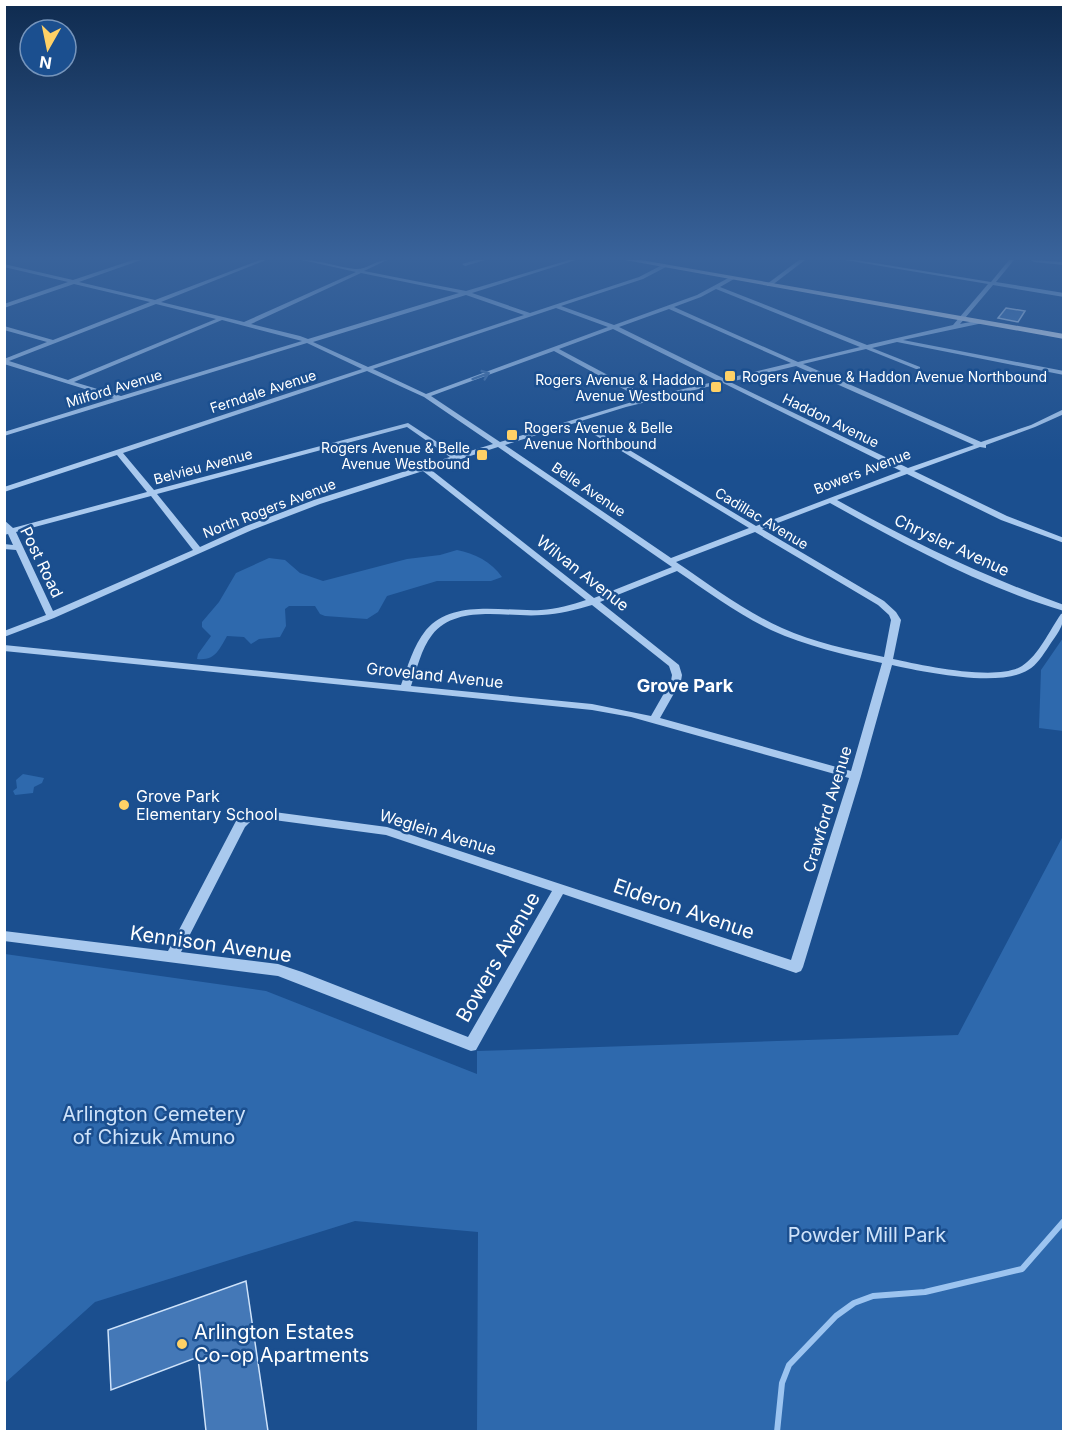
<svg xmlns="http://www.w3.org/2000/svg" width="1068" height="1436" font-family="Inter,sans-serif">
	<style>
		.green { fill: #2e69ad }
		.lines { fill: none; stroke-linecap: round; stroke-linejoin: round }
		.stream { stroke: #9cc4f0; stroke-width: 6 }
		.building { fill: #4478b7; stroke: #cfe3fa; stroke-width: 1.5 }
		.minor { fill: #a9c9ee; fill-rule: evenodd }
		.major { fill: #f0f6ff; fill-rule: evenodd }
		.oneway { stroke: #4674ac }
		.poi-dot { fill: #ffd166; stroke: #1b4f8f; stroke-width: 2 }
		.labels { text-anchor: middle; dominant-baseline: central; stroke-width: 5; stroke-linejoin: round; paint-order: stroke }
		.far-poi-label { font-size: 14px; fill: #fff; stroke: #1b4f8f; text-anchor: start }
		.far-street-label { font-size: 14px; fill: #fff; stroke: #1b4f8f }
		.street-label { font-size: 16px; fill: #fff; stroke: #1b4f8f }
		.poi-label { font-size: 16px; fill: #fff; stroke: #1b4f8f; text-anchor: start }
		.neighbourhood-label { font-size: 18px; font-weight: bold; fill: #fff; stroke: #1b4f8f }
		.near-street-label { font-size: 20px; fill: #fff; stroke: #1b4f8f }
		.near-park-label { font-size: 20px; fill: #cfe3fa; stroke: #1b4f8f }
		.near-poi-label { font-size: 20px; fill: #fff; stroke: #1b4f8f; text-anchor: start }
	</style>
	<rect width="100%" height="100%" fill="#1b4f8f"/>
	<g class="green">
		<path d="M457,550C474,553 492,562 502,577L491,581H437L387,596L378,612L367,619L325,616L320,614L315,606H289L285,609L286,626L280,637L259,639L251,644L244,637L227,636C219,650 215,661 197,659L198,654L211,636L202,627V622L219,602L236,573L269,558L285,560L300,573L323,581L407,559L440,555Z"/>
		<polygon points="1063,638 1063,731 1039,728 1041,670"/>
		<polygon points="23,774 44,778 42,783 34,787 33,793 15,795 13,791 17,788 16,780"/>
		<polygon points="1063,836 1063,1431 477,1431 478,1232 355,1221 95,1302 5,1383 5,954 266,991 477,1074 477,1051 958,1035"/>
	</g>
	<g class="lines">
		<polyline class="stream" points="777,1432 782,1383 789,1365 836,1316 854,1303 873,1296 925,1292 1022,1269 1064,1221"/>
	</g>
	<g class="building">
		<polygon points="1006,308 1025,311 1018,322 998,318"/>
		<polygon points="246,1281 268,1431 206,1431 198,1357 111,1390 108,1330"/>
	</g>
	<g class="lines">
		<g class="minor">
			<path d="M133,260H141L79,282L155,300L260,260H266L161,302L244,322L356,272L302,260C320,260 337,267 355,269C366,270 376,260 387,260L364,271L466,291L569,260H576L472,293L530,313L639,277L664,264L666,267L643,279L561,306L614,325L697,295L732,276L734,279L720,287L867,345L953,325L988,284L845,260H856L991,282L1009,260H1014L996,282L1064,293V297L993,285L960,324L981,320L983,321V323L903,340L1064,371V375L897,342L872,348L920,367V369H916L866,349L803,364L981,442L1031,425L1064,409V414L1035,427L986,445V448L980,447L914,471L1007,516L1064,538V543L1001,520L907,474L837,500C910,541 985,577 1064,605V611C982,587 904,544 830,503L762,529L884,601L896,612L901,620L893,659C921,665 997,682 1022,666C1039,655 1049,631 1061,614L1064,613C1064,627 1056,635 1049,646C1043,655 1037,665 1028,670C999,688 924,672 892,665L861,776L803,967L801,971L796,973L563,894L476,1050L471,1051L278,976L4,941V931L168,951L236,821L245,813L259,810L387,827L791,960L849,778L631,717L592,710L4,651V645L401,685C408,666 413,646 426,630C453,598 505,612 541,610C556,609 572,605 586,600L423,471L320,504L252,530L54,618L4,637V631L46,615L16,550L4,549V544L13,545L8,534L4,535L6,530L4,520L13,528L147,492L117,455L4,492V487L362,369L307,343L4,436V432L114,398L4,364V359L47,342L4,330V326L53,340L150,302L74,284L4,308V304L68,282L4,267V264L73,280ZM361,273L459,293L308,339L300,336L251,324ZM716,289L860,347L798,362L674,307L701,297ZM466,295L524,315L368,367L313,342ZM156,304L216,319L68,380L9,361ZM556,308L608,327L426,394L373,369ZM669,309L791,363L725,379L619,327ZM222,320L302,341L121,396L74,382ZM613,329L718,381L649,397L559,349ZM554,351L642,399L500,442L431,396ZM796,366L974,445L908,468L730,382ZM367,371L424,397L493,444L457,455L408,423L154,490L123,453ZM723,383L901,471L756,526L581,421L626,407ZM575,423L749,528L671,558L505,445ZM407,427L450,457L314,500L246,526L200,547L157,494ZM498,447L672,567L594,598L430,469ZM151,496L193,550L53,611L16,532ZM755,532L878,605L889,615L891,620L884,657C850,650 813,642 782,628C744,611 710,585 676,562ZM677,571C708,592 738,614 771,630C806,646 845,655 882,663L851,771L660,718L681,681L682,675L679,665L600,602ZM592,605L669,666L672,675L671,681L651,716L592,704L411,686C417,669 421,649 432,635C457,603 508,618 542,615C559,614 576,610 592,605ZM259,818L386,835L552,891L468,1037L302,972L278,964L181,952L245,827L253,819Z"/>
			<polygon points="476,260 485,260 465,266 462,264"/>
			<polygon points="799,260 805,260 771,286 767,286 767,284"/>
			<polygon points="1031,260 1064,262 1064,265 1034,262"/>
		</g>
		<polygon class="major" points="625,260 641,260 1064,334 1064,339"/>
	</g>
	<defs><path id="oneway-shaft" d="M-6 0H5M1.5-3L5.5 0L1.5 3" fill="none" stroke-width="1.6" stroke-linecap="round" stroke-linejoin="round" transform="scale(1.5)"/></defs>
	<use class="oneway" href="#oneway-shaft" transform="translate(481 376) rotate(-20)"/>
	<linearGradient id="sky" x2="0" y2="1"><stop stop-color="#0f2b4f"/><stop offset="0.56" stop-color="#39639b"/><stop offset="1" stop-color="#39639b" stop-opacity="0"/></linearGradient>
	<rect width="1068" height="461" fill="url(#sky)"/>
	<g class="poi-dot">
		<rect x="724" y="370" width="12" height="12" rx="3"/>
		<rect x="710" y="381" width="12" height="12" rx="3"/>
		<rect x="506" y="429" width="12" height="12" rx="3"/>
		<rect x="476" y="449" width="12" height="12" rx="3"/>
		<circle cx="124" cy="805" r="6"/>
		<circle cx="182" cy="1344" r="6"/>
	</g>
	<g class="labels">
		<g class="far-poi-label">
			<text x="742" y="376">Rogers Avenue &amp; Haddon Avenue Northbound</text>
			<text x="704" y="379" text-anchor="end">Rogers Avenue &amp; Haddon<tspan x="704" dy="16">Avenue Westbound</tspan></text>
			<text x="524" y="427">Rogers Avenue &amp; Belle<tspan x="524" dy="16">Avenue Northbound</tspan></text>
			<text x="470" y="447" text-anchor="end">Rogers Avenue &amp; Belle<tspan x="470" dy="16">Avenue Westbound</tspan></text>
		</g>
		<g class="far-street-label">
			<text transform="translate(114 388) rotate(-17)">Milford Avenue</text>
			<text transform="translate(263 391) rotate(-18)">Ferndale Avenue</text>
			<text transform="translate(831 420) rotate(26)">Haddon Avenue</text>
			<text transform="translate(203 466) rotate(-15)">Belvieu Avenue</text>
			<text transform="translate(862 471) rotate(-21)">Bowers Avenue</text>
			<text transform="translate(589 489) rotate(34)">Belle Avenue</text>
			<text transform="translate(269 508) rotate(-21)">North Rogers Avenue</text>
			<text transform="translate(762 518) rotate(31)">Cadillac Avenue</text>
		</g>
		<g class="street-label">
			<text transform="translate(952 545) rotate(25)">Chrysler Avenue</text>
			<text transform="translate(42 562) rotate(64)">Post Road</text>
			<text transform="translate(583 573) rotate(38)">Wilvan Avenue</text>
			<text transform="translate(435 675) rotate(6)">Groveland Avenue</text>
			<text transform="translate(827 809) rotate(-73)">Crawford Avenue</text>
			<text transform="translate(438 832) rotate(17)">Weglein Avenue</text>
		</g>
		<g class="poi-label">
			<text x="136" y="796">Grove Park<tspan x="136" dy="18">Elementary School</tspan></text>
		</g>
		<g class="neighbourhood-label">
			<text x="685" y="685">Grove Park</text>
		</g>
		<g class="near-street-label">
			<text transform="translate(684 909) rotate(19)">Elderon Avenue</text>
			<text transform="translate(211 944) rotate(8)">Kennison Avenue</text>
			<text transform="translate(498 957) rotate(-60)">Bowers Avenue</text>
		</g>
		<g class="near-park-label">
			<text x="154" y="1114">Arlington Cemetery<tspan x="154" dy="23">of Chizuk Amuno</tspan></text>
			<text x="867" y="1235">Powder Mill Park</text>
		</g>
		<g class="near-poi-label">
			<text x="194" y="1332">Arlington Estates<tspan x="194" dy="23">Co-op Apartments</tspan></text>
		</g>
	</g>
	<rect width="1068" height="1436" fill="none" stroke="#ffffff" stroke-width="12"/>
	<g transform="translate(48 48) rotate(189)"><circle r="28" fill="#1b4f8f" stroke="#7695bc" stroke-width="1.5"/>
	<path d="M0-4.5L10 22L0 15L-10 22Z" fill="#ffd166"/>
	<text y="-9" font-size="16" font-weight="bold" text-anchor="middle" fill="#ffffff">N</text>
	</g>
</svg>
